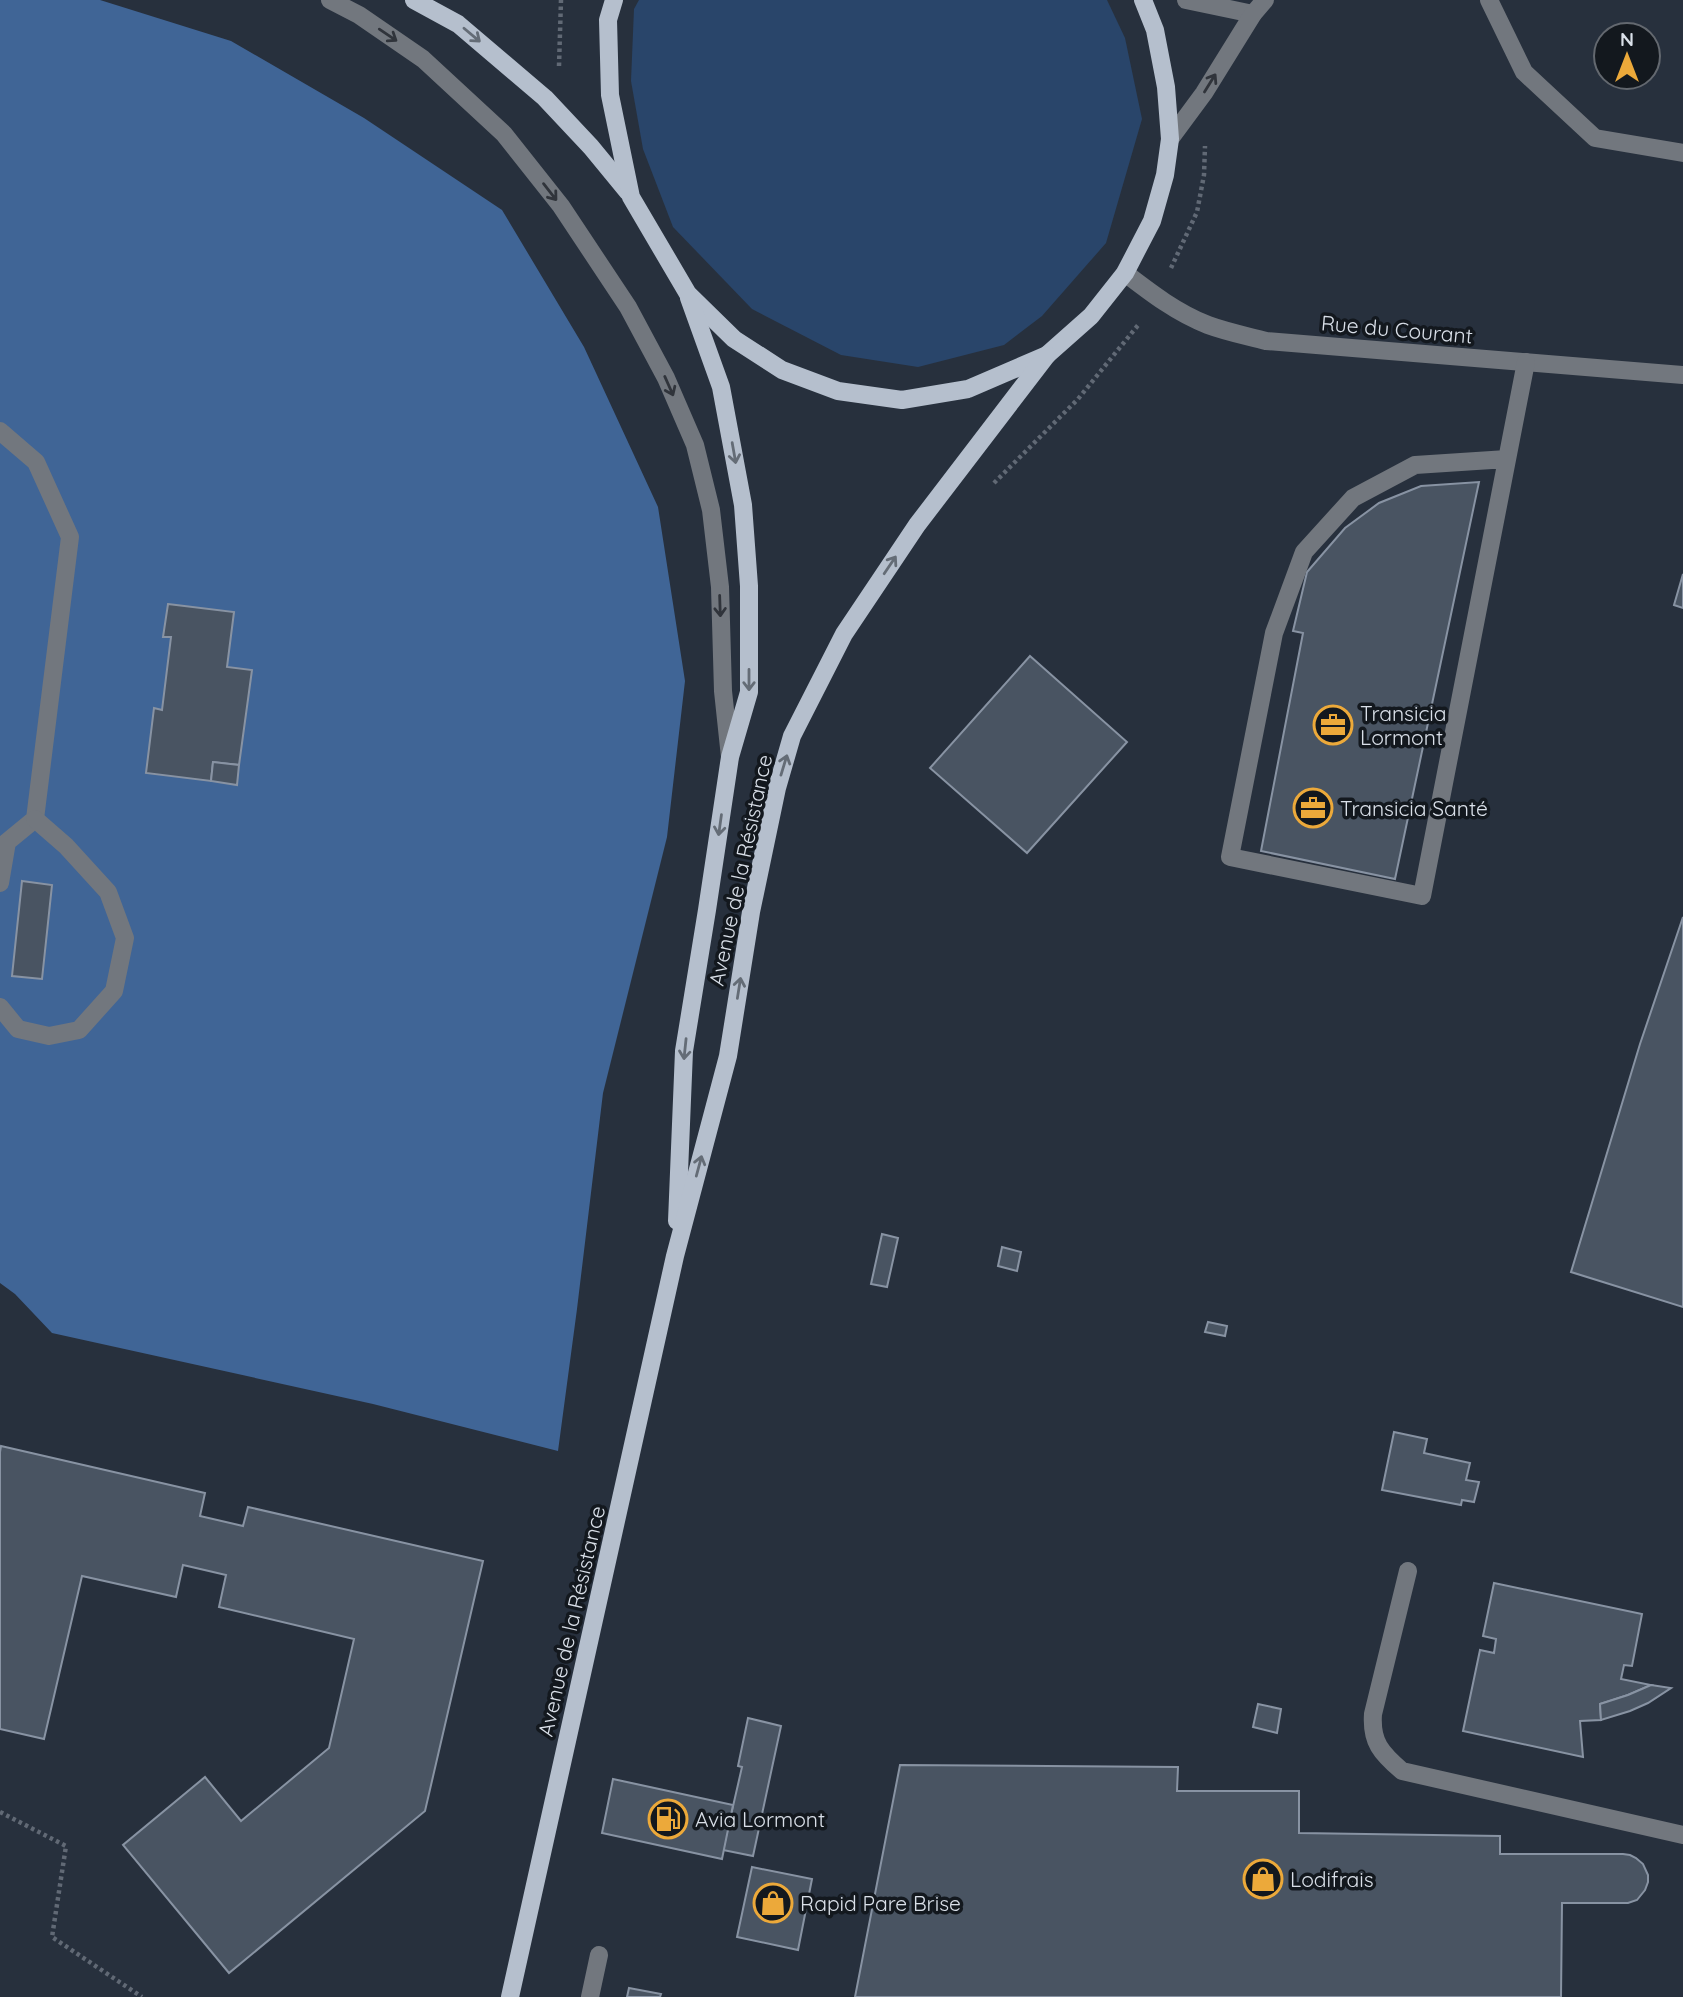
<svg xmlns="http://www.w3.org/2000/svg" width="1683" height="1997" font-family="Quicksand,sans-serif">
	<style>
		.green { fill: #29456a }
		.forest { fill: #406596 }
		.building { fill: #495462; stroke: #8893a3; stroke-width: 2 }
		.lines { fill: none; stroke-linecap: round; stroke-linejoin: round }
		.path { stroke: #616975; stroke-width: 4.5; stroke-dasharray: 3.5 3.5; stroke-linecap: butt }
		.minor { stroke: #72777e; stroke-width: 18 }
		.major { stroke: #b5bfcd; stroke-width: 18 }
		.oneway { stroke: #30343b }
		.oneway2 { stroke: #646c76 }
		.labels { text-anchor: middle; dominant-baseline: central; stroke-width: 7; stroke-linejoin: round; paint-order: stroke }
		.street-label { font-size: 21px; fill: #dae0e9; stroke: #13181e }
		.poi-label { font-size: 21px; fill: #dae0e9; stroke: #13181e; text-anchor: start }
	</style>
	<rect width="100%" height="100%" fill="#27303d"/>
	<polygon class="green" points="639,0 1107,0 1125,38 1142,119 1106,243 1042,316 1004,345 918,367 841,355 752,309 673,227 643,149 631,81 634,9"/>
	<polygon class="forest" points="0,0 100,0 231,41 364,118 502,210 584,347 658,507 685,681 667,837 603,1093 577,1309 558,1451 373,1404 52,1333 15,1294 0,1283"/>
	<g class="building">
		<polygon points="1479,482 1395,879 1261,851 1303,633 1293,631 1307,572 1345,528 1379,503 1421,486"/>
		<polygon points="1683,574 1683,608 1674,605"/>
		<polygon points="168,604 234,612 227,667 252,670 239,765 213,762 211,781 146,773 154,708 162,710 171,637 163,637"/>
		<polygon points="1030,656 1127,742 1027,853 930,768"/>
		<polygon points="213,762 239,765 237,785 211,781"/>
		<polygon points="22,881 52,885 42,979 12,976"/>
		<polygon points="1683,917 1683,1307 1571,1272 1640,1044"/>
		<polygon points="882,1234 898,1238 887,1287 871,1284"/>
		<polygon points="1002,1247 1021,1252 1017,1271 998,1266"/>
		<polygon points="1208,1322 1227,1326 1225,1336 1205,1332"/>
		<polygon points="1394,1432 1427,1439 1424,1453 1470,1463 1466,1480 1479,1482 1474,1502 1462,1500 1461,1505 1382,1490"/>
		<polygon points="1,1446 205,1493 200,1516 243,1526 248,1507 483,1561 425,1811 229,1973 123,1845 205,1777 241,1821 329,1748 354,1639 219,1607 226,1575 183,1565 176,1597 82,1576 44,1739 0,1729 0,1452"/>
		<polygon points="1494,1583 1642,1614 1632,1666 1624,1665 1621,1679 1651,1685 1628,1695 1600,1704 1601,1720 1580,1721 1583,1757 1463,1731 1480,1650 1494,1653 1496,1639 1483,1636"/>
		<polygon points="1651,1685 1671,1688 1648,1703 1630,1711 1601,1720 1600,1704 1628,1695"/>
		<polygon points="1258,1704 1281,1709 1277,1733 1253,1727"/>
		<polygon points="748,1718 781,1726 753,1856 723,1850 742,1767 738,1766"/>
		<polygon points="900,1765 1178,1767 1177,1791 1299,1791 1299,1833 1500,1836 1500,1854 1623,1854 1630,1855 1636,1858 1643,1864 1648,1875 1648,1882 1645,1890 1637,1900 1628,1903 1562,1903 1561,1997 855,1997"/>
		<polygon points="613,1779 733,1805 722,1859 602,1833"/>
		<polygon points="752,1867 812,1879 798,1950 737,1937"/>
		<polygon points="629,1988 661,1994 660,1997 627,1997"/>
	</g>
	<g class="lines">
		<g class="path">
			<polyline points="559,66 561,0"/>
			<polyline points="1171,268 1197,212 1204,175 1205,146"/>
			<polyline points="994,483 1078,399 1139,324"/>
			<polyline points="0,1812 66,1846 52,1937 142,1997"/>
		</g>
		<g class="minor">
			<polyline points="330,0 359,15 423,59 504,134 561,206 628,307 666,378 695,445 711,510 720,587 723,691 730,757"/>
			<polyline points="1186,0 1253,14"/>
			<polyline points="1489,0 1524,72 1595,138 1683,153"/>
			<polyline points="1170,139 1204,93 1253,14 1265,0"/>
			<path d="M1125,273C1151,293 1177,313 1208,325C1227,332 1247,336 1266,341L1683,375"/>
			<polyline points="0,431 36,462 70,537 35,819 7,842 0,883"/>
			<polyline points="1507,459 1415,465 1353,498 1304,552 1274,633 1230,857 1422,896 1526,362"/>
			<polyline points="0,1007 18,1029 49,1036 79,1030 114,991 125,938 108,892 66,846 35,819"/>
			<path d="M1408,1571L1373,1714C1371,1742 1381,1753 1402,1771L1683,1835"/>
			<polyline points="590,1997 599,1955"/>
		</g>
		<g class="major">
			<polyline points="414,0 458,24 545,98 591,147 628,192"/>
			<polyline points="614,0 608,20 610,95 631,197 688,294 734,339 782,370 838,391 902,400 968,389 1047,355 1091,316 1125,273 1152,221 1165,175 1170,139 1166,87 1155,30 1143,0"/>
			<polyline points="677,1221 684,1051 707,910 730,757 749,692 749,586 743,505 721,387 689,298"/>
			<polyline points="510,1997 675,1256 728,1056 751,912 777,788 792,736 844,634 917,525 1047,355"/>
		</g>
	</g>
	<defs><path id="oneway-shaft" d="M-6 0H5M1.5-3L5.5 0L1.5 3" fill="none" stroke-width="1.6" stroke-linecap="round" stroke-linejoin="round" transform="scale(1.75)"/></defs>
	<g class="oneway">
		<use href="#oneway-shaft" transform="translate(388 35) rotate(34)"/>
		<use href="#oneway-shaft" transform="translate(1210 83) rotate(-58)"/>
		<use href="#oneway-shaft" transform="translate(550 192) rotate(52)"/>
		<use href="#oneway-shaft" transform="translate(669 386) rotate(66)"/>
		<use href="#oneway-shaft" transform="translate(720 606) rotate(88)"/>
	</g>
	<g class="oneway2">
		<use href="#oneway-shaft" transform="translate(472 35) rotate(40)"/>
		<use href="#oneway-shaft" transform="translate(734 453) rotate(80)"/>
		<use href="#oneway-shaft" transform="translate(890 565) rotate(-56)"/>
		<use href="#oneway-shaft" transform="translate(749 680) rotate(90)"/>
		<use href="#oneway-shaft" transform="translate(784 765) rotate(-73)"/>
		<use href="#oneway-shaft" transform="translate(720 825) rotate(98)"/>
		<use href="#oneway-shaft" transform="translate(739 988) rotate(-81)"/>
		<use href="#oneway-shaft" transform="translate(685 1049) rotate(96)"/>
		<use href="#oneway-shaft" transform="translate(699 1166) rotate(-75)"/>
	</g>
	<defs>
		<symbol id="office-ring" viewBox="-11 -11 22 22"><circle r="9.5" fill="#13181e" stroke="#eca93a" stroke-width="1.5"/><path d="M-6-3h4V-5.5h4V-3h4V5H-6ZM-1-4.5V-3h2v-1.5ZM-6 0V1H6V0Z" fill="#eca93a"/></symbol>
		<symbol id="fuel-ring" viewBox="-11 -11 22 22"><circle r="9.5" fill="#13181e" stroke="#eca93a" stroke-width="1.5"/><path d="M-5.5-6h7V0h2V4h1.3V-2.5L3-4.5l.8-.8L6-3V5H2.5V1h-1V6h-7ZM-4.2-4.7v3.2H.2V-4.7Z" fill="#eca93a"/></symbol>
		<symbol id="shop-ring" viewBox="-11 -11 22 22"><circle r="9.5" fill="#13181e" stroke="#eca93a" stroke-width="1.5"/><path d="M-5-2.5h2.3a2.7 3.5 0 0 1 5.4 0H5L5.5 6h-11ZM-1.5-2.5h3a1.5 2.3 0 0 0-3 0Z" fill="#eca93a"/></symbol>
	</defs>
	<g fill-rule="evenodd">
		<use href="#office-ring" x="1311" y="703" width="44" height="44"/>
		<use href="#office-ring" x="1291" y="786" width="44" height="44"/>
		<use href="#fuel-ring" x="646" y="1797" width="44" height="44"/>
		<use href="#shop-ring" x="1241" y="1857" width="44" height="44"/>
		<use href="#shop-ring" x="751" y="1881" width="44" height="44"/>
	</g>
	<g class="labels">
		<g class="street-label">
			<text transform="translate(1397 329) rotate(5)">Rue du Courant</text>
			<text transform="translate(740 870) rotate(-78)">Avenue de la Résistance</text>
			<text transform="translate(571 1621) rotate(-77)">Avenue de la Résistance</text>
		</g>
		<g class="poi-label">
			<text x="1360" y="713">Transicia<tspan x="1360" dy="24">Lormont</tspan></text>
			<text x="1340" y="808">Transicia Santé</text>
			<text x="695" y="1819">Avia Lormont</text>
			<text x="1290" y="1879">Lodifrais</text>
			<text x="800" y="1903">Rapid Pare Brise</text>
		</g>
	</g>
	<g transform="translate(1627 56)"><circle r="33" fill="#13181e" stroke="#63686f" stroke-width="2"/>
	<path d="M0-5L12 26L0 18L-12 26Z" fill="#eca93a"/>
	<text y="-10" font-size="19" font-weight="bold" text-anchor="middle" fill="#dae0e9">N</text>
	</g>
</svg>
